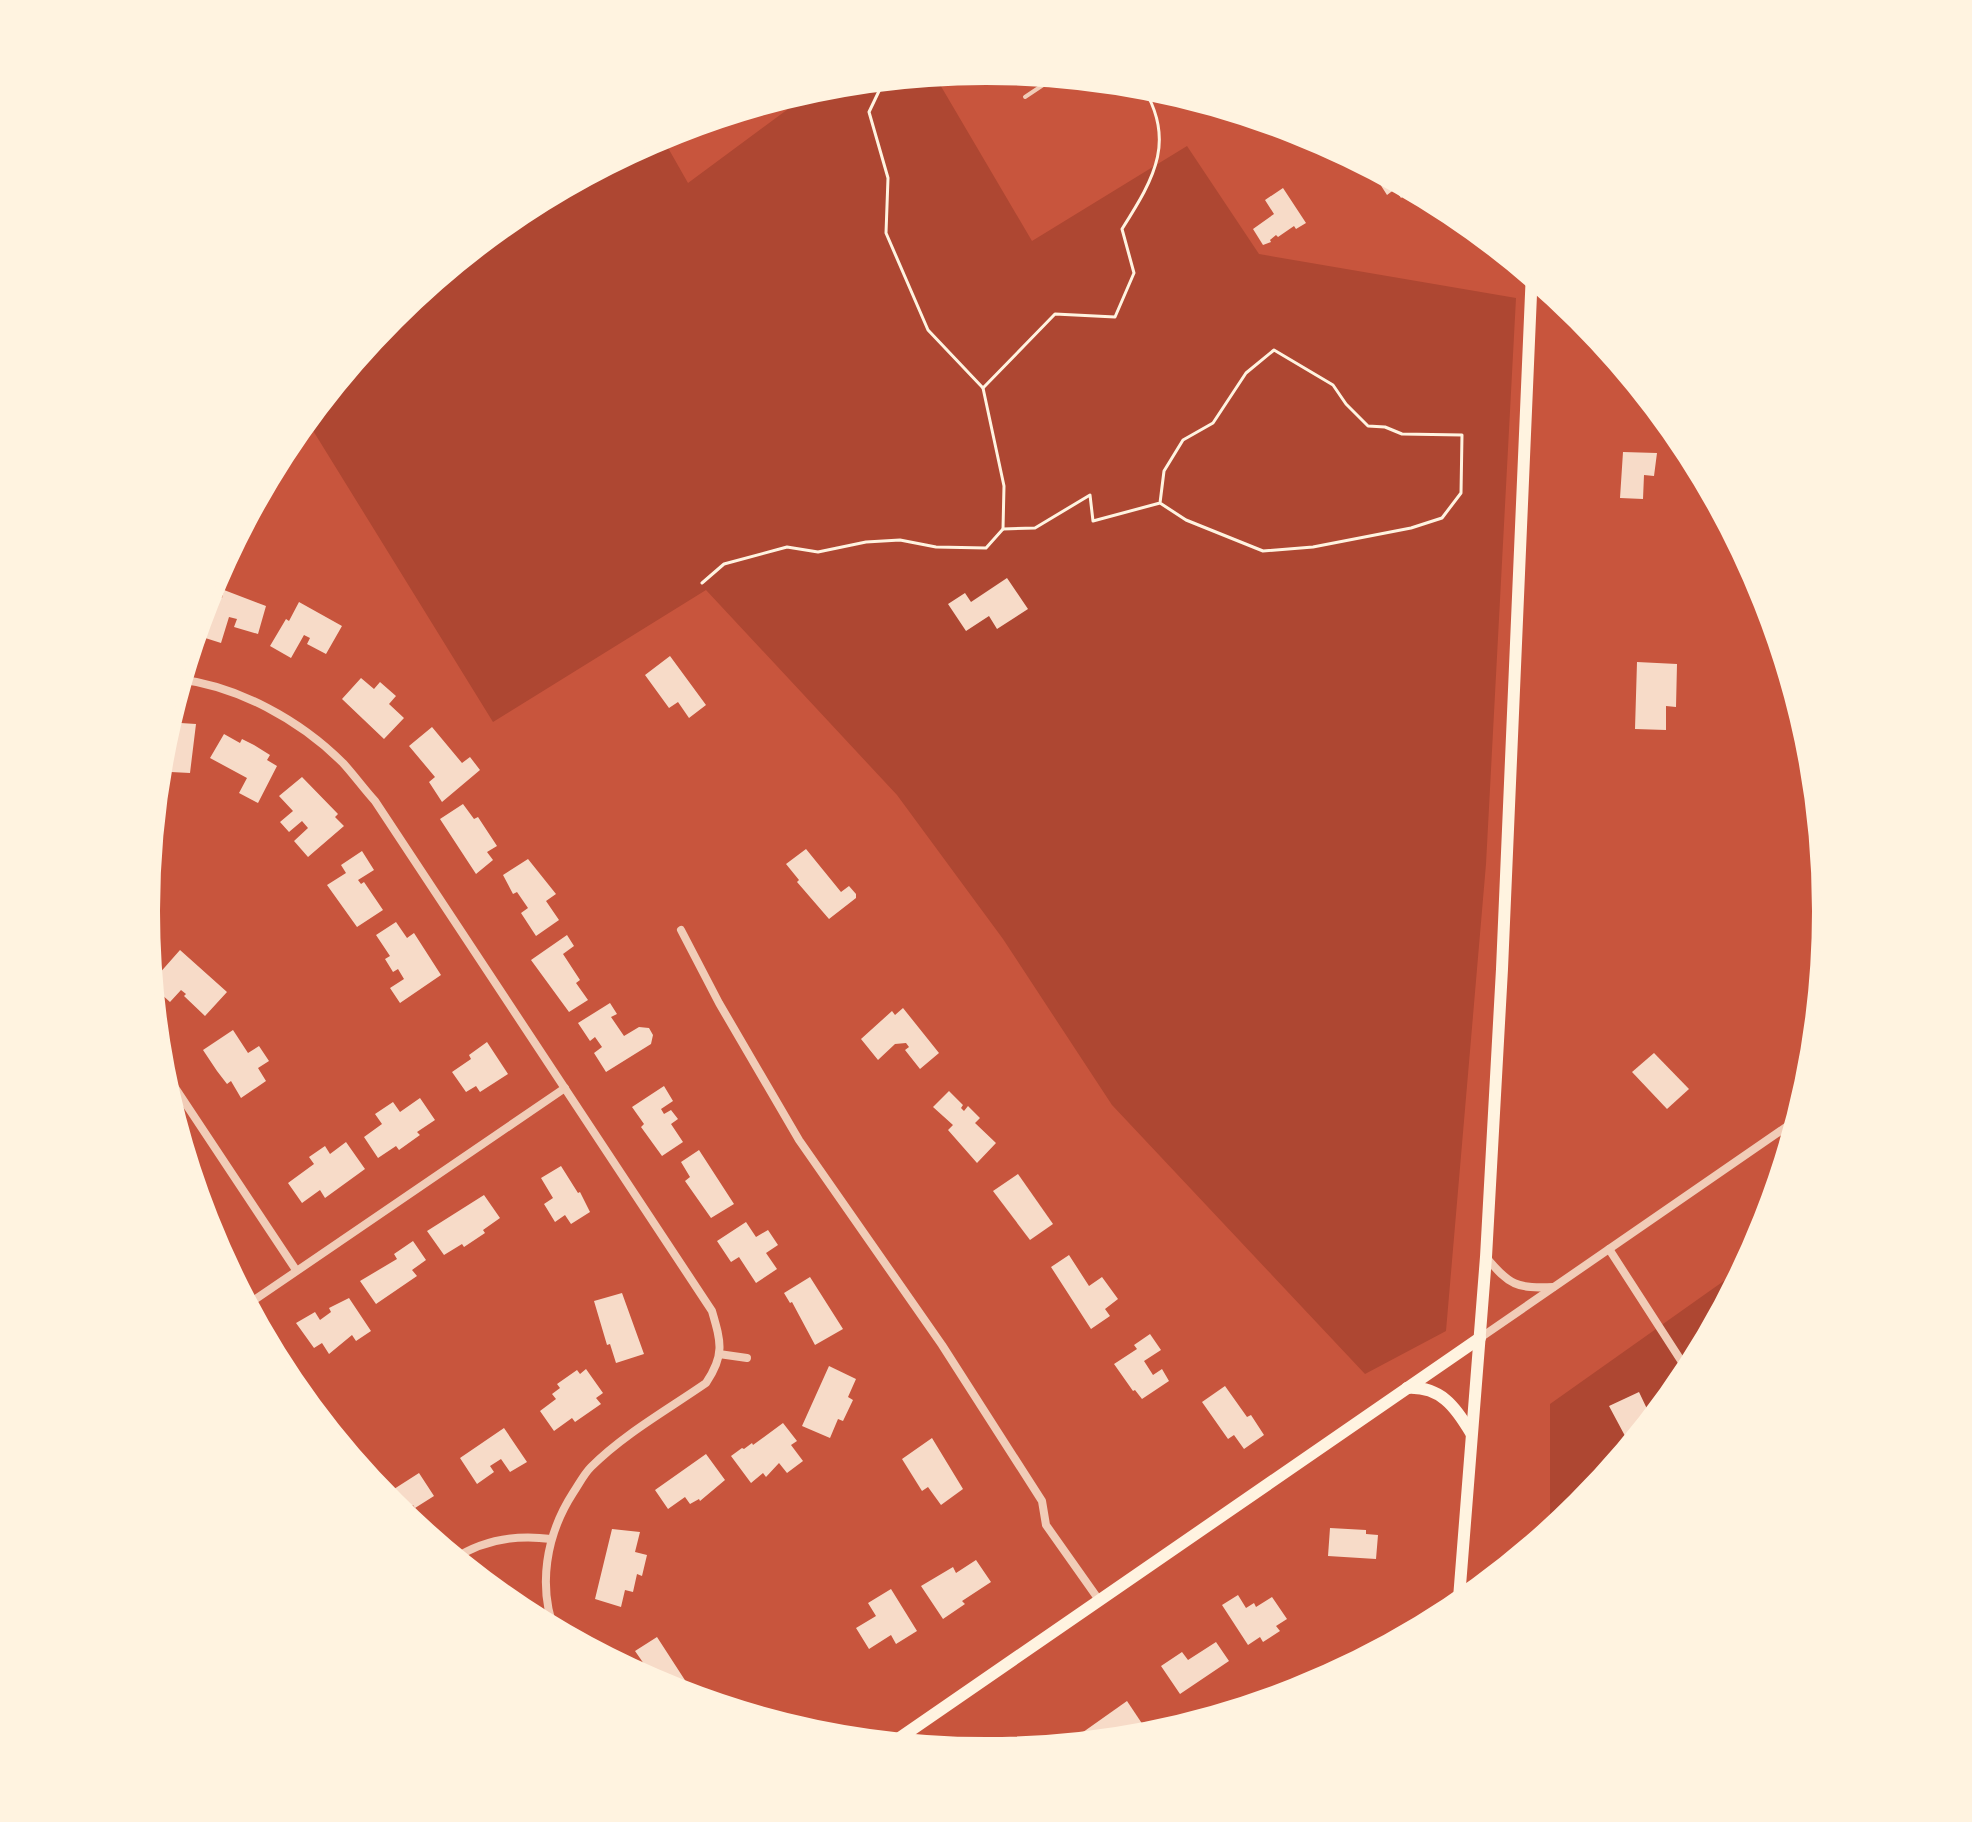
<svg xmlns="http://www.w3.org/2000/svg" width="1972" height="1822" font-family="Merriweather,serif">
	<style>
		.green { fill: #ae4732 }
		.building { fill: #f7dbc8 }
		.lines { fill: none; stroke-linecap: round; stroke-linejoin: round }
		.path { stroke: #fff3e0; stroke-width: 3 }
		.service { stroke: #f1ccb7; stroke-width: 4 }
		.minor { stroke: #f1ccb7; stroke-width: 8 }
		.secondary { stroke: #fff3e0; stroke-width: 12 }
		.rim { fill: none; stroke: #fff3e0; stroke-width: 10 }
	</style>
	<rect width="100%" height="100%" fill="#c8553d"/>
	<g class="green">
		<polygon points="932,71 1032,241 1187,146 1259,254 1516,298 1486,864 1446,1331 1365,1374 1112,1105 1003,939 897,795 706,590 493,722 304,416 389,313 517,208 659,132 688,183 803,98 831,81"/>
		<polygon points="1752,1261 1688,1381 1583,1509 1550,1536 1550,1404"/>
	</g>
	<g class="building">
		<polygon points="1364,159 1414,186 1415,189 1401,198 1395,189 1387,195"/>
		<polygon points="1283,188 1306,223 1296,229 1294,226 1278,237 1276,235 1270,240 1271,242 1263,245 1253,229 1274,214 1265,200"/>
		<polygon points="1623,452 1657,453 1654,476 1644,475 1643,499 1620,498"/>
		<polygon points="1007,578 1028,609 997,629 989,616 966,631 948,604 965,593 971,602"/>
		<polygon points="224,590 266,606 258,634 234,627 237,619 229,617 221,643 199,636 210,595 222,598"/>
		<polygon points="299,602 342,626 326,654 307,644 310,638 304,635 291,658 270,646 286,619 289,621"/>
		<polygon points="670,656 706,705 689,718 678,702 669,708 645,675"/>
		<polygon points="1637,662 1677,664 1676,707 1666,706 1666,730 1635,729"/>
		<polygon points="361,678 374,689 380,682 396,696 389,704 404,718 384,739 342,699"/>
		<polygon points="165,722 196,724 190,773 171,772 172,758 163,758 163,762 156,761"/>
		<polygon points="432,727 462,763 470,757 480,770 442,802 429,782 435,777 409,746"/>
		<polygon points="224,734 240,743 242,739 254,745 270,755 267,760 277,766 258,803 239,793 247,778 210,758"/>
		<polygon points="302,777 338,814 335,817 344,826 308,857 294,841 308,828 302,821 289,832 280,822 293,811 279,796"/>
		<polygon points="463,804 474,819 478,817 497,846 487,852 493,860 476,874 440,819"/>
		<polygon points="806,849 841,892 849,886 856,894 856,898 829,919 797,882 799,880 786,864"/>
		<polygon points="362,851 374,870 358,880 361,884 364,882 383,910 357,927 327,885 346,873 341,865"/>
		<polygon points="528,859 556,894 546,901 559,920 536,936 521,913 528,908 517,892 513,894 503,875"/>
		<polygon points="396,922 407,938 414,933 441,975 400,1003 390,988 404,979 398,969 393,972 385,959 390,956 376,935"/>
		<polygon points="567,935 574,946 563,954 580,980 576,983 588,1000 569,1012 531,960"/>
		<polygon points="180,950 227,992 205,1016 184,996 186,994 181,990 170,1002 150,984"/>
		<polygon points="610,1003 617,1014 611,1017 624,1036 639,1027 649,1028 653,1035 651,1044 606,1072 594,1053 602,1047 595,1037 590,1041 578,1023"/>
		<polygon points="903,1008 939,1053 920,1069 905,1050 909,1047 906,1043 895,1044 878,1060 861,1039 892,1011 895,1015"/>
		<polygon points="233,1030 248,1053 259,1046 269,1061 258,1068 266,1081 241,1098 231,1081 227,1084 217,1071 203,1050"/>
		<polygon points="487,1042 508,1074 480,1092 476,1086 466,1092 452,1072 471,1059 469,1055"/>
		<polygon points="1654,1053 1689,1089 1667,1109 1632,1072"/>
		<polygon points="664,1086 673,1101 661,1109 664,1114 671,1110 678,1119 671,1124 683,1142 662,1156 641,1127 644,1124 632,1107"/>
		<polygon points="949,1091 963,1105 961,1108 964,1111 968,1106 980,1118 975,1123 996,1143 977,1163 948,1130 953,1125 933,1107"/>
		<polygon points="420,1098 435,1120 417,1132 420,1135 399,1150 396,1146 378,1158 364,1137 382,1124 375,1114 393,1102 400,1112"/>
		<polygon points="346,1142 365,1169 325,1198 320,1190 302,1203 288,1183 314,1164 309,1157 325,1146 330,1154"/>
		<polygon points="699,1150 734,1204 711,1218 685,1181 690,1177 681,1162"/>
		<polygon points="561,1166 578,1193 580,1192 590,1212 571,1224 565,1215 555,1222 544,1204 553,1198 541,1178"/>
		<polygon points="1018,1174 1053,1224 1030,1240 993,1191"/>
		<polygon points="484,1195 500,1218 483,1230 485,1233 464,1247 462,1244 444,1255 427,1231"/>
		<polygon points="746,1222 756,1237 768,1230 778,1245 766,1253 777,1269 756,1283 739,1257 731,1262 717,1241"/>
		<polygon points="209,1227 230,1247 219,1259 205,1232"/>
		<polygon points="413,1241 426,1260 412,1270 417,1276 376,1304 360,1281 397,1259 394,1254"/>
		<polygon points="1069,1255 1089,1286 1102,1277 1118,1299 1105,1309 1110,1316 1091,1329 1051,1267"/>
		<polygon points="810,1277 843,1329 815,1345 792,1302 790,1303 784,1293"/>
		<polygon points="622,1293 644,1354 616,1363 610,1344 607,1345 594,1301"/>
		<polygon points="349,1298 371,1331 356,1341 352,1335 329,1354 322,1343 314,1348 296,1323 315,1312 320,1320 331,1312 329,1308"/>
		<polygon points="1150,1334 1161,1350 1144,1361 1153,1375 1162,1369 1169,1381 1142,1399 1135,1390 1133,1391 1114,1364 1137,1349 1134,1345"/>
		<polygon points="274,1342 290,1366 279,1373 266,1348"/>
		<polygon points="829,1366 856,1379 848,1397 853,1400 843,1421 838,1419 830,1438 802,1426"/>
		<polygon points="586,1369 603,1393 596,1398 601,1404 575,1422 572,1418 554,1431 540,1411 556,1399 552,1394 560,1388 557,1384 577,1370 580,1374"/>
		<polygon points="1225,1386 1247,1417 1251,1415 1264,1435 1244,1449 1234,1435 1228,1439 1202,1402"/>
		<polygon points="1639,1392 1648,1411 1645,1413 1651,1426 1632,1449 1609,1406"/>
		<polygon points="783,1423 797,1441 791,1445 803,1461 787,1473 779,1463 766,1477 763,1473 751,1483 731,1456 742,1448 744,1449 752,1443 753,1445"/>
		<polygon points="504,1428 527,1462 510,1472 501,1459 490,1466 494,1472 477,1484 460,1458"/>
		<polygon points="932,1438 963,1489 941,1505 928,1487 922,1491 902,1459"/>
		<polygon points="706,1454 725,1480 700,1501 699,1499 690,1504 685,1497 668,1509 655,1490"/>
		<polygon points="419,1473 434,1496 415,1508 413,1505 403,1512 415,1530 388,1508 380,1498"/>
		<polygon points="1330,1528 1366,1530 1366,1534 1378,1535 1376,1559 1328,1556"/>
		<polygon points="612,1529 640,1532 635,1552 647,1555 642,1576 637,1574 633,1592 625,1590 621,1607 595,1599"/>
		<polygon points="976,1560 991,1582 962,1601 965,1604 943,1619 921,1586 953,1567 956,1573"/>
		<polygon points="891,1589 917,1631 896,1644 891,1635 869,1649 856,1628 876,1616 868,1603"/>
		<polygon points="1238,1595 1246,1608 1254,1603 1256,1607 1272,1597 1287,1619 1276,1626 1280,1631 1263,1642 1260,1637 1248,1645 1222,1605"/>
		<polygon points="657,1637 692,1691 682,1698 665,1692 654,1672 651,1674 635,1651"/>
		<polygon points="1216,1642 1229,1661 1180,1694 1161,1666 1182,1652 1188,1660"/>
		<polygon points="1127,1701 1143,1725 1116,1743 1072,1747 1069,1742"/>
	</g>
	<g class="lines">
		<g class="path">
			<polyline points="821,82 830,95 852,91 863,78"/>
			<path d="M983,388L1055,314L1115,317L1134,273L1122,229C1155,177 1178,138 1139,81"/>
			<polyline points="1003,529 1035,528 1090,495 1093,521 1160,503 1164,471 1183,440 1213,423 1246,373 1274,350 1333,385 1346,404 1368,426 1385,427 1402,434 1462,435 1461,493 1442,518 1411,528 1313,547 1263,551 1186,520 1160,503"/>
			<polyline points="702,583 724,564 787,547 818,552 866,542 900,540 936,547 986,548 1003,529 1004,486 983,388 928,330 886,233 888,178 869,112 880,89 881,76"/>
		</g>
		<polyline class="service" points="1025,97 1061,73"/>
		<g class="minor">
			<path d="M178,679C238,686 300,720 343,763C354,775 364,789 375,801L712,1311C721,1342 725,1355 706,1383C667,1410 624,1434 591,1467C584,1474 579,1484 573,1493C546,1535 537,1587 556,1634"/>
			<polyline points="681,930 719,1003 799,1140 942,1345 1042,1501 1046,1525 1099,1600"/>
			<polyline points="156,1059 296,1270"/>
			<polyline points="1609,1249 1691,1376"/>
			<path d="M1486,1257C1509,1285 1517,1289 1553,1287"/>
			<polyline points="244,1307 565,1088"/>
			<polyline points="1480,1338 1802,1116"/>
			<polyline points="719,1354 747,1358"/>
			<path d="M452,1560C482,1540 514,1534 551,1539"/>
		</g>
		<g class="secondary">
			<path d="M1407,1388C1440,1386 1455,1406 1471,1433"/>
			<polyline points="1458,1611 1486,1257 1502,969 1532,271"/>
			<polyline points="888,1746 1480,1338"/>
		</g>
	</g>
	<path d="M0 0H1972V1822H0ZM155 911a831 831 0 1 1 1662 0a831 831 0 1 1-1662 0Z" fill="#fff3e0" fill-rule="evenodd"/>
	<path class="rim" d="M155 911a831 831 0 1 1 1662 0a831 831 0 1 1-1662 0Z"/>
</svg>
